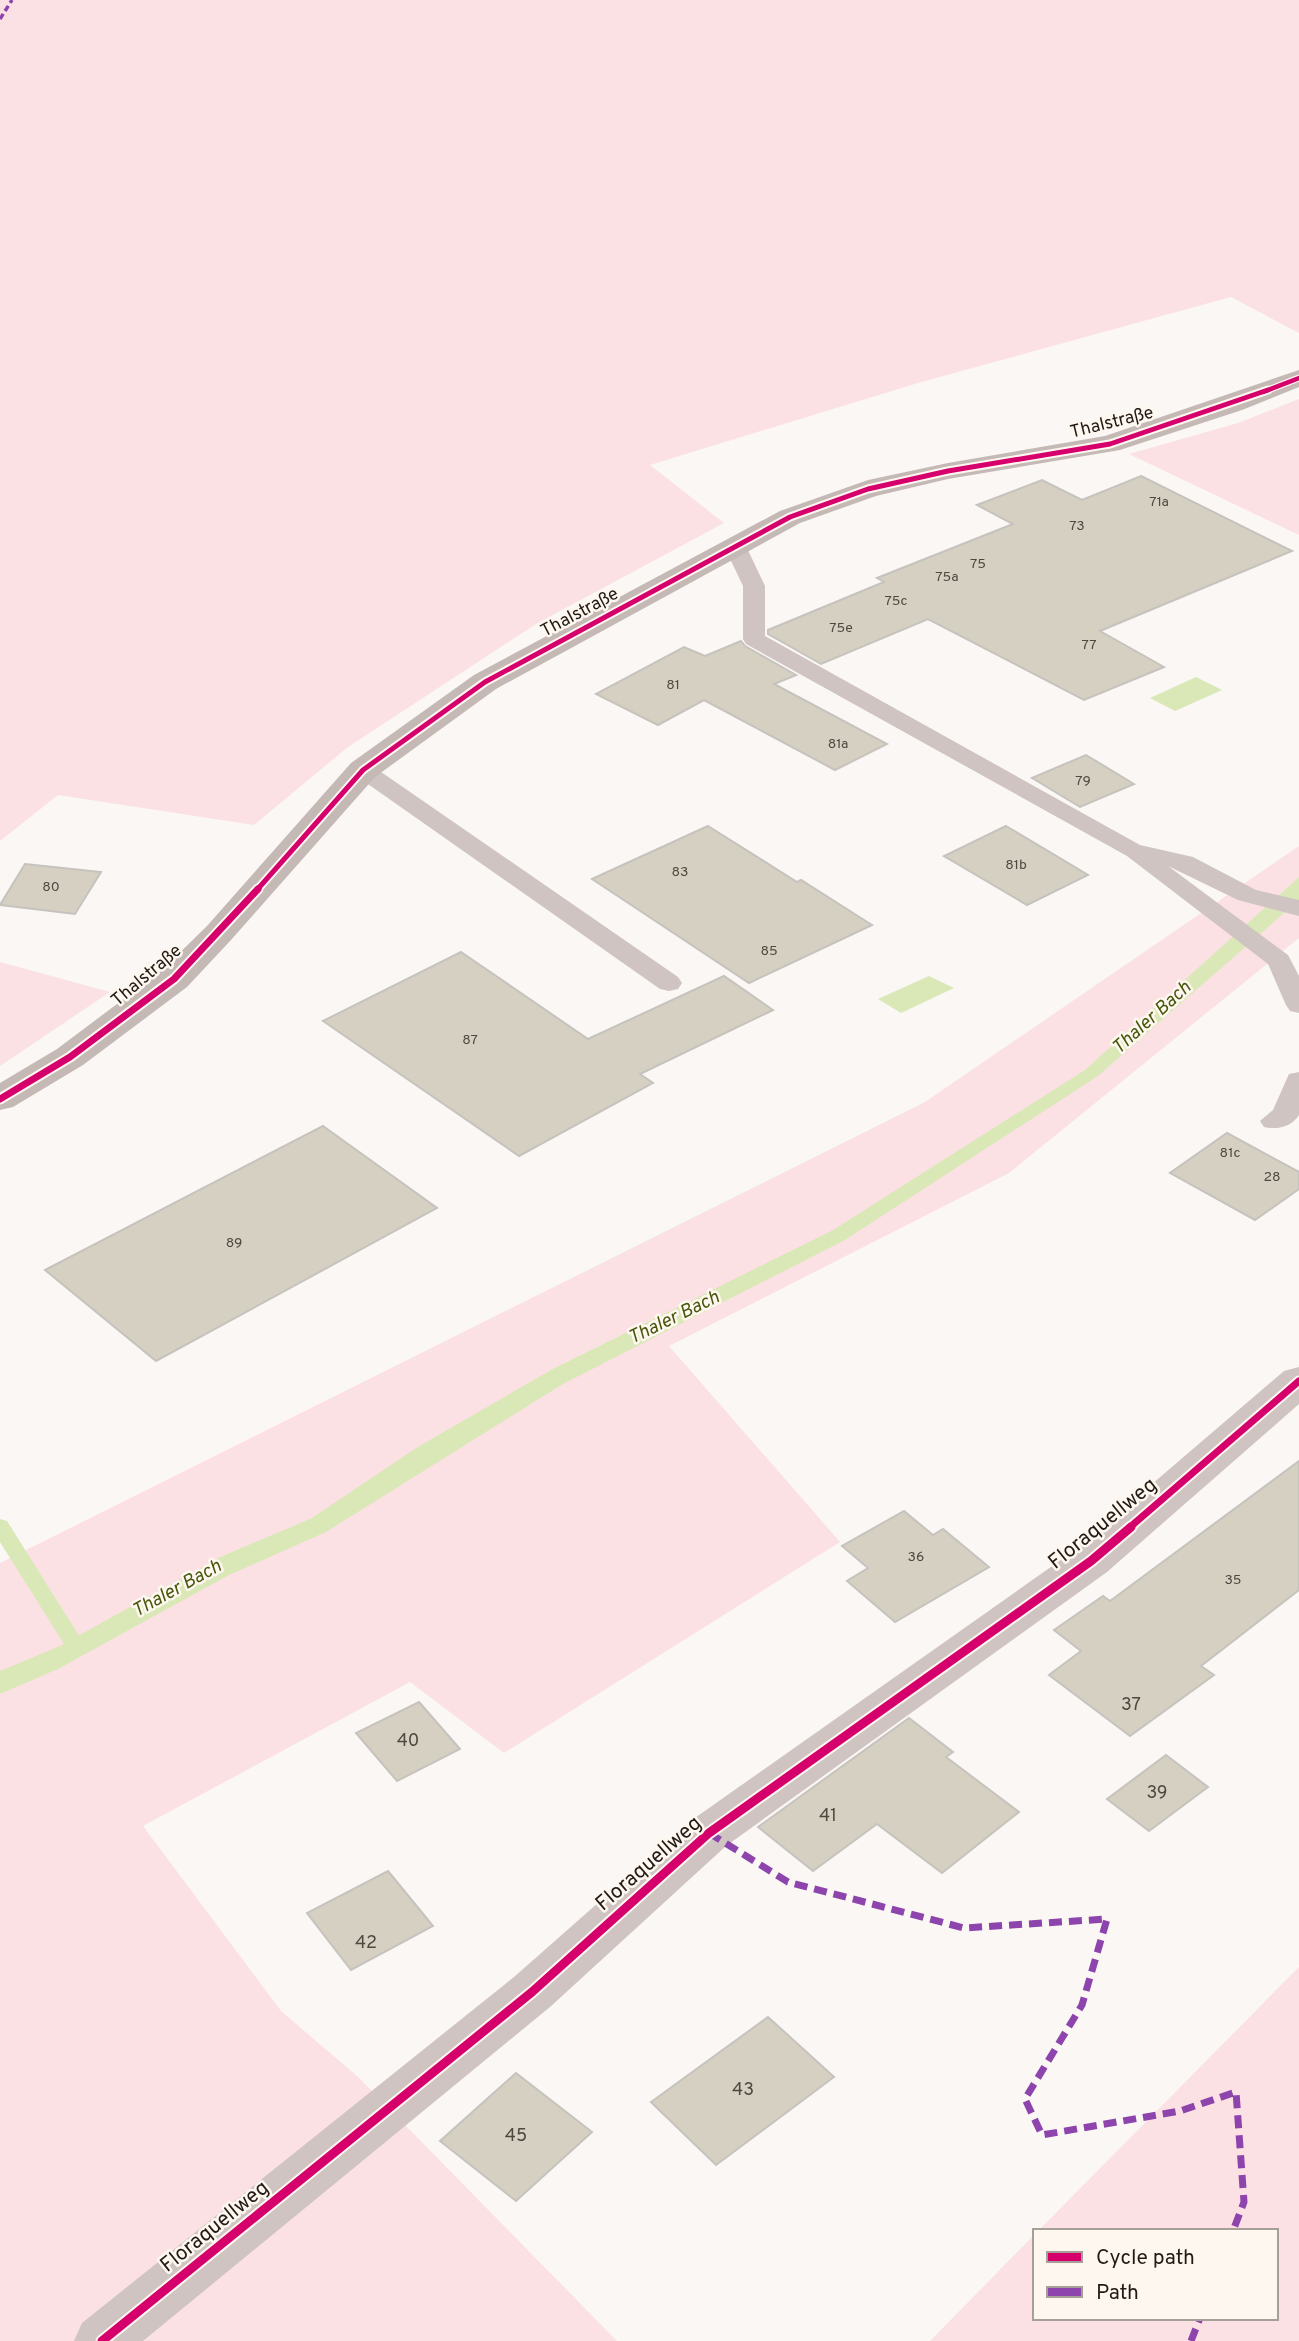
<svg xmlns="http://www.w3.org/2000/svg" width="1299" height="2341" font-family="Overpass,sans-serif">
	<style>
		.green { fill: #fce1e4 }
		.water { fill: #dae8b8 }
		.lines { fill: none; stroke-linecap: round; stroke-linejoin: round }
		.stream { fill: #dae8b8; fill-rule: evenodd }
		.building { fill: #d5d0c1; stroke: #c6c3be; stroke-width: 2 }
		.lane { fill: #cfc4c1; fill-rule: evenodd }
		.street { fill: #cfc4c1; fill-rule: evenodd }
		.secondary { fill: #c5b9b6; fill-rule: evenodd }
		.quiet-far1 { stroke: #8e44ad; stroke-width: 3.5; stroke-dasharray: 6 3.5; stroke-linecap: butt }
		.quiet { stroke: #8e44ad; stroke-width: 7; stroke-dasharray: 13 7; stroke-linecap: butt }
		.cycleway-far3-casing { stroke: #fef7f0; stroke-width: 7 }
		.cycleway-far2-casing { stroke: #fef7f0; stroke-width: 9 }
		.cycleway-far1-casing { stroke: #fef7f0; stroke-width: 11 }
		.cycleway-casing { stroke: #fef7f0; stroke-width: 13 }
		.cycleway-far3 { stroke: #d6006c; stroke-width: 4.5 }
		.cycleway-far2 { stroke: #d6006c; stroke-width: 5 }
		.cycleway-far1 { stroke: #d6006c; stroke-width: 7 }
		.cycleway { stroke: #d6006c; stroke-width: 9 }
		.labels { text-anchor: middle; dominant-baseline: central; stroke-width: 5; stroke-linejoin: round; paint-order: stroke }
		.number-label { font-size: 14px; fill: #4e4840 }
		.street-label { font-size: 18px; fill: #211a15; stroke: #fef7f0 }
		.near-number-label { font-size: 18px; fill: #4e4840 }
		.water-label { font-size: 19px; font-style: italic; fill: #46570b; stroke: #fef7f0 }
		.near-street-label { font-size: 21px; fill: #211a15; stroke: #fef7f0 }
	</style>
	<rect width="100%" height="100%" fill="#faf7f4"/>
	<g class="green">
		<polygon points="0,0 1299,0 1299,333 1231,297 918,383 650,465 724,523 536,624 348,747 254,825 58,795 0,841"/>
		<polygon points="1299,399 1299,535 1129,454 1238,423"/>
		<polygon points="1299,846 1299,938 1009,1173 669,1346 840,1542 504,1753 410,1682 143,1826 281,2011 357,2076 617,2341 0,2341 0,1563 925,1102"/>
		<polygon points="0,962 110,992 0,1066"/>
		<polygon points="1299,1967 1299,2341 930,2341 1035,2234 1035,2318 1276,2318 1276,2231 1038,2231"/>
	</g>
	<g class="water">
		<polygon points="1196,677 1222,690 1175,711 1150,698"/>
		<polygon points="1299,877 1299,900 1098,1076 845,1240 563,1384 326,1532 229,1575 58,1669 0,1694 0,1671 60,1646 218,1558 312,1518 416,1448 551,1370 833,1230 1085,1070"/>
		<polygon points="929,976 954,988 901,1013 878,999"/>
	</g>
	<g class="lines">
		<polygon class="stream" points="0,1519 7,1521 83,1642 86,1647 83,1652 76,1655 69,1652 0,1542"/>
	</g>
	<g class="building">
		<polygon points="1141,476 1292,551 1100,631 1164,667 1084,700 928,619 821,664 768,634 768,630 884,582 877,578 1013,524 977,505 1042,480 1082,500"/>
		<polygon points="741,641 745,646 796,675 774,684 887,744 835,770 704,700 658,725 596,694 684,647 705,656"/>
		<polygon points="1086,755 1134,784 1080,807 1032,778"/>
		<polygon points="708,826 797,882 801,880 872,925 749,983 592,879"/>
		<polygon points="1006,826 1088,875 1027,905 944,856"/>
		<polygon points="25,864 101,872 75,914 0,905"/>
		<polygon points="461,952 588,1039 724,976 773,1010 640,1074 653,1083 519,1156 323,1021"/>
		<polygon points="323,1126 437,1208 156,1361 45,1270"/>
		<polygon points="1227,1133 1299,1172 1299,1189 1255,1220 1170,1173"/>
		<polygon points="1299,1461 1299,1590 1201,1666 1214,1675 1130,1736 1049,1675 1081,1651 1054,1630 1103,1596 1110,1601"/>
		<polygon points="904,1511 933,1535 943,1529 989,1567 895,1622 847,1581 868,1568 842,1546"/>
		<polygon points="419,1702 460,1749 397,1781 356,1733"/>
		<polygon points="909,1718 953,1752 946,1757 1019,1812 942,1873 877,1824 813,1871 758,1827"/>
		<polygon points="1166,1755 1208,1787 1149,1831 1107,1799"/>
		<polygon points="388,1871 433,1926 351,1970 307,1913"/>
		<polygon points="768,2017 834,2077 716,2165 651,2102"/>
		<polygon points="516,2073 592,2132 516,2201 440,2141"/>
	</g>
	<g class="lines">
		<g class="lane">
			<polygon points="735,540 743,541 746,546 765,586 765,636 1140,845 1193,857 1256,890 1299,900 1299,916 1238,900 1168,866 1288,955 1299,976 1299,1013 1290,1011 1286,1005 1268,964 1127,856 746,644 743,639 743,586 724,546 727,541"/>
			<polygon points="363,763 371,765 678,977 682,983 678,989 669,991 660,989 355,775 351,770 355,765"/>
			<path d="M1299,1072V1115C1291,1127 1278,1130 1264,1127L1260,1121L1273,1110L1289,1074Z"/>
		</g>
		<polygon class="street" points="1299,1367 1299,1404 1107,1572 726,1846 550,2007 143,2341 74,2341 82,2323 514,1977 692,1820 1075,1550 1284,1371"/>
		<polygon class="secondary" points="1299,370 1299,387 1242,410 1120,450 948,479 876,496 800,523 496,689 375,777 231,940 187,987 83,1065 13,1107 0,1110 0,1083 57,1049 161,971 207,926 351,763 474,675 780,511 868,480 948,463 1105,436"/>
		<polyline class="quiet-far1" points="0,19 12,0"/>
		<g class="quiet">
			<polyline points="709,1833 788,1882 964,1928 1107,1919 1082,2005 1025,2099 1042,2135 1180,2111 1236,2092 1244,2202 1233,2231"/>
			<polyline points="1191,2341 1200,2318"/>
		</g>
		<defs>
			<polyline id="cycleway-far3" points="1263,392 1299,378"/>
			<polyline id="cycleway-far2" points="256,891 363,770 485,682 790,517 868,489 948,471 1110,444 1268,390"/>
			<g id="cycleway-far1">
				<polyline points="0,1099 70,1057 174,979 258,889"/>
				<polyline points="1129,1528 1299,1381"/>
			</g>
			<polyline id="cycleway" points="102,2341 532,1992 709,1833 1091,1561 1131,1527"/>
		</defs>
		<use href="#cycleway-far3" class="cycleway-far3-casing"/>
		<use href="#cycleway-far2" class="cycleway-far2-casing"/>
		<use href="#cycleway-far1" class="cycleway-far1-casing"/>
		<use href="#cycleway" class="cycleway-casing"/>
		<use href="#cycleway-far3" class="cycleway-far3"/>
		<use href="#cycleway-far2" class="cycleway-far2"/>
		<use href="#cycleway-far1" class="cycleway-far1"/>
		<use href="#cycleway" class="cycleway"/>
	</g>
	<g class="labels">
		<g class="number-label">
			<text x="1159" y="502">71a</text>
			<text x="1077" y="526">73</text>
			<text x="978" y="564">75</text>
			<text x="947" y="577">75a</text>
			<text x="896" y="601">75c</text>
			<text x="841" y="628">75e</text>
			<text x="1089" y="645">77</text>
			<text x="673" y="685">81</text>
			<text x="838" y="744">81a</text>
			<text x="1083" y="781">79</text>
			<text x="1016" y="865">81b</text>
			<text x="680" y="872">83</text>
			<text x="51" y="887">80</text>
			<text x="769" y="951">85</text>
			<text x="470" y="1040">87</text>
			<text x="1230" y="1153">81c</text>
			<text x="1272" y="1177">28</text>
			<text x="234" y="1243">89</text>
			<text x="916" y="1557">36</text>
			<text x="1233" y="1580">35</text>
		</g>
		<g class="street-label">
			<text transform="translate(1112 423) rotate(-14)">Thalstraße</text>
			<text transform="translate(580 613) rotate(-28)">Thalstraße</text>
			<text transform="translate(147 976) rotate(-40)">Thalstraße</text>
		</g>
		<g class="near-number-label">
			<text x="1131" y="1705">37</text>
			<text x="408" y="1741">40</text>
			<text x="1157" y="1793">39</text>
			<text x="828" y="1816">41</text>
			<text x="366" y="1943">42</text>
			<text x="743" y="2090">43</text>
			<text x="516" y="2136">45</text>
		</g>
		<g class="water-label">
			<text transform="translate(1152 1018) rotate(-42)">Thaler Bach</text>
			<text transform="translate(674 1318) rotate(-26)">Thaler Bach</text>
			<text transform="translate(177 1589) rotate(-29)">Thaler Bach</text>
		</g>
		<g class="near-street-label">
			<text transform="translate(1103 1524) rotate(-39)">Floraquellweg</text>
			<text transform="translate(649 1864) rotate(-41)">Floraquellweg</text>
			<text transform="translate(215 2227) rotate(-39)">Floraquellweg</text>
		</g>
	</g>
	<rect x="1033" y="2229" width="245" height="91" fill="#fef7f0" stroke="#a69f98" stroke-width="2"/>
	<rect x="1047" y="2252" width="35" height="10" fill="#d6006c" stroke="#a69f98" stroke-width="2"/>
	<text x="1096" y="2264" font-size="21" fill="#211a15">Cycle path</text>
	<rect x="1047" y="2287" width="35" height="10" fill="#8e44ad" stroke="#a69f98" stroke-width="2"/>
	<text x="1096" y="2299" font-size="21" fill="#211a15">Path</text>
</svg>
